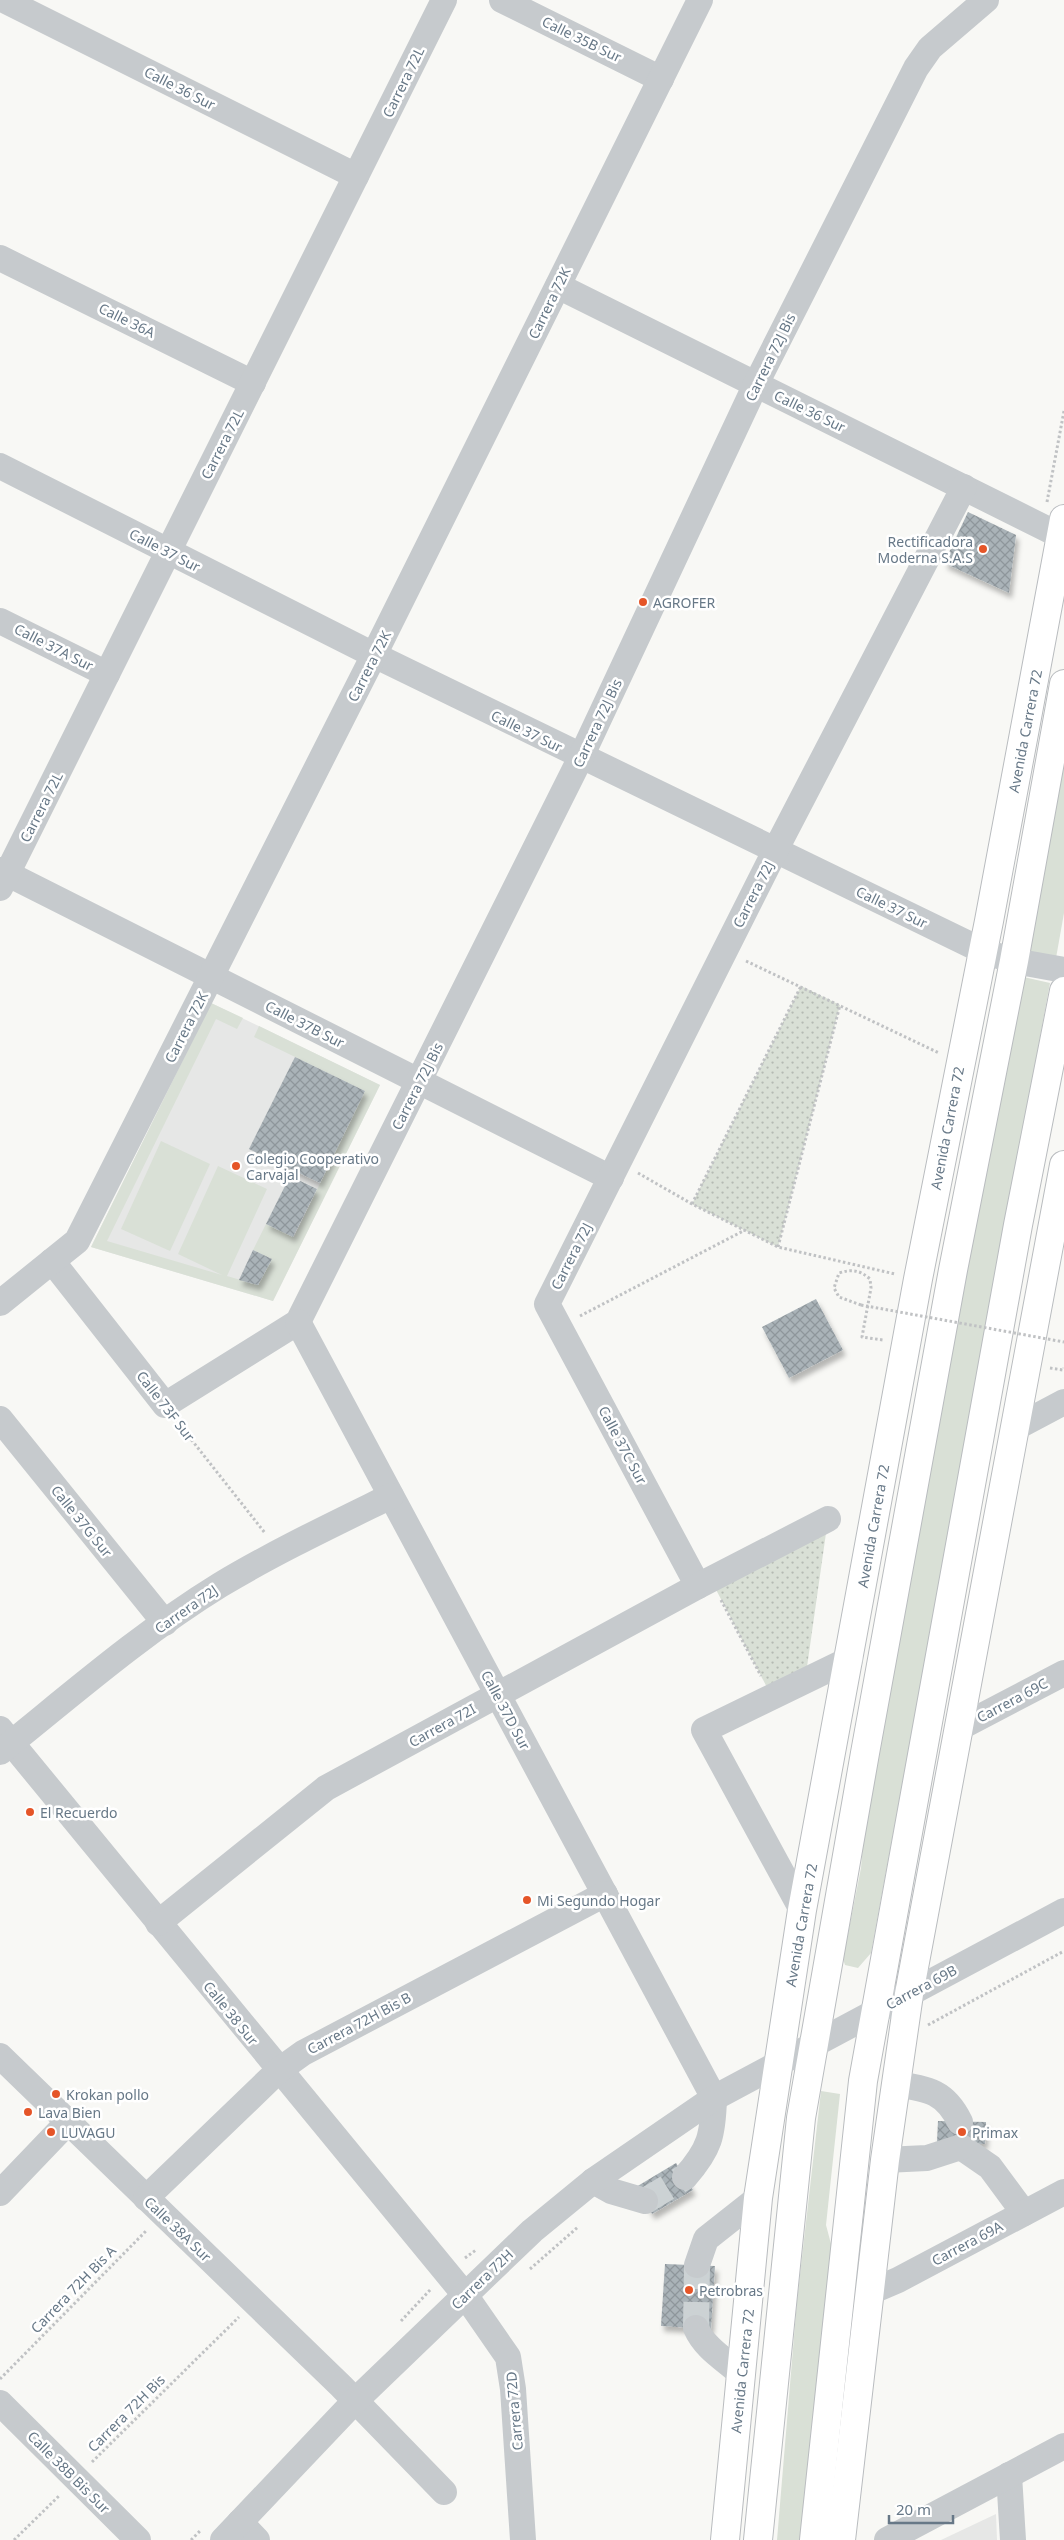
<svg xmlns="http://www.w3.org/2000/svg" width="1064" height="2540" font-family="'Noto Sans',sans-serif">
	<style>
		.built { fill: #e6e7e6 }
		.grass { fill: #d9e0d6 }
		.park { fill: url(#park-dots) }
		.building { fill: url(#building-cross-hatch); filter: url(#shadow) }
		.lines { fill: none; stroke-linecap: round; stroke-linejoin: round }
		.minor-tunnel { stroke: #ccd2d4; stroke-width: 26; stroke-dasharray: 26 13; stroke-linecap: butt }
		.highway-casing { stroke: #b9bcbf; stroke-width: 30 }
		.path { stroke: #c0c2c4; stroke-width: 3; stroke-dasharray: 2.5 2.5; stroke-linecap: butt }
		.minor { stroke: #c6cacd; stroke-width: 26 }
		.highway { stroke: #fff; stroke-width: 28 }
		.path-bridge { stroke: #c0c2c4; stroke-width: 3; stroke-dasharray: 2.5 2.5; stroke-linecap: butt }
		.poi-dot { fill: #e55528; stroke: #fff; stroke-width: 2 }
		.labels { text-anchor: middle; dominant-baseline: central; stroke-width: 5; stroke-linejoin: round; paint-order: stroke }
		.street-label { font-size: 14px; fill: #677887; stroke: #fff }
		.poi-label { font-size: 14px; fill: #677887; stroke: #fff; text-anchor: start }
	</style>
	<defs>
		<pattern id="park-dots" width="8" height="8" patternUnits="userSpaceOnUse" patternTransform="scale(1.25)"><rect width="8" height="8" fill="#d9e0d6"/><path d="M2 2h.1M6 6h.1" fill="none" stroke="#b4bab3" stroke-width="1.8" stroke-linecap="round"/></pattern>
		<pattern id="building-cross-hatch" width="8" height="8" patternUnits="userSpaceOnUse" patternTransform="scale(1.25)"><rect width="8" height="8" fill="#aab3b8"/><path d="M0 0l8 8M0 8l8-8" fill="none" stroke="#8e969b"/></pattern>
		<filter id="shadow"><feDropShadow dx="3" dy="5.5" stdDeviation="2.5" flood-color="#0004"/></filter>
	</defs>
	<rect width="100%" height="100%" fill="#f8f8f5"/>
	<g class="built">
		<polygon points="211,1003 380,1085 273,1301 91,1247"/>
		<polygon points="996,2514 997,2540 941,2540"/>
	</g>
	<g class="grass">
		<polygon points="1064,725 1064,913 1056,958 1022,951"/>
		<polygon points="1019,976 1050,983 871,1953 858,1968 845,1965 843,1959 861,1868 870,1762"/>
		<polygon points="211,1003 243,1018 237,1029 216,1019 107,1241 222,1275 178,1254 218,1166 267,1189 227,1276 258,1285 272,1259 253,1250 266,1224 294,1237 365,1091 254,1037 259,1026 380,1085 273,1301 91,1247"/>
		<polygon points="161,1141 210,1164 170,1251 121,1229"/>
		<polygon points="821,2091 840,2094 826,2225 835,2259 807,2540 777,2540 797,2301"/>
	</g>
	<g class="park">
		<polygon points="801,986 840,1005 778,1247 692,1204"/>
		<polygon points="828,1519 805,1681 772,1697 711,1580"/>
	</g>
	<g class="building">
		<polygon points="968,512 1016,535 1009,593 944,563"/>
		<polygon points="295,1057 365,1091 320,1183 249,1149"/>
		<polygon points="290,1176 317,1189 293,1237 266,1224"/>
		<polygon points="253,1250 272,1259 258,1285 239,1280"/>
		<polygon points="816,1299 843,1350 789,1378 762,1327"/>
		<polygon points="938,2121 986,2122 985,2144 937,2142"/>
		<polygon points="676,2163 693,2190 652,2214 636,2187"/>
		<polygon points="665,2264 715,2266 711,2329 661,2326"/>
	</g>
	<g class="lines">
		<g class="minor-tunnel">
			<polyline points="645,2201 685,2177"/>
			<polyline points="696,2328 697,2265"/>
		</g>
		<defs>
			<g id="highway">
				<polyline points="725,2540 758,2198 802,1910 918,1279 989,921 1064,519"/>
				<polyline points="758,2540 801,2118 865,1753 953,1270 1014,961 1064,684"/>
				<polyline points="814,2540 863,2081 1018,1225 1064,991"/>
				<polyline points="841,2540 885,2160 909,1994 1064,1165"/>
			</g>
		</defs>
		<use href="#highway" class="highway-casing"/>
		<g class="path">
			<polyline points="1047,502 1064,411"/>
			<polyline points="746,961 939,1053"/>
			<polyline points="638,1173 692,1204 778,1247 895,1274"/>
			<polyline points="692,1204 801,986"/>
			<polyline points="778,1247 840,1005"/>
			<path d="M861,1305L839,1297L834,1288L839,1273C852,1269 860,1270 870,1279L871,1288L862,1337L883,1340"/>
			<polyline points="580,1316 745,1230"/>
			<polyline points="1050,1368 1063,1370 1064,1368"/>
			<polyline points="179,1424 265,1533"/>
			<polyline points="721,1600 761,1676"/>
			<polyline points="928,2025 1064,1951"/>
			<polyline points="465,2258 476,2250"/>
			<polyline points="530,2269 578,2227"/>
			<polyline points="401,2321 431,2289"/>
			<polyline points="0,2379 147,2230"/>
			<polyline points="92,2462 239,2317"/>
			<polyline points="14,2540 60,2495"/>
			<polyline points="191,2540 201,2530"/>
		</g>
		<g class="minor">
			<polyline points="4,0 356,176"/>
			<polyline points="502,0 661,79"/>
			<polyline points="0,258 253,383"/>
			<polyline points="558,286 1061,536"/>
			<polyline points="0,466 374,655 983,951 1014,961 1064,970"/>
			<polyline points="0,621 107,674"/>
			<polyline points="0,870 611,1178"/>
			<polyline points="0,888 444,0"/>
			<polyline points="52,1261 165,1405 298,1322 581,757 756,384 916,68 930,48 986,0"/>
			<polyline points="0,1303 77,1241 374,655 700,0"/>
			<path d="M298,1322L714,2098C713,2135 710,2149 685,2177"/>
			<polyline points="0,1419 165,1623"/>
			<polyline points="1015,1428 1064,1402"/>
			<polyline points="698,1586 547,1304 775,851 964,487"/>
			<polyline points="959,1728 1064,1673"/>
			<polyline points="0,1729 465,2295 508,2357 513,2389 523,2540"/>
			<path d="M0,1752C71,1695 142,1633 220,1585C275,1552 334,1524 391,1496"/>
			<polyline points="802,1910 704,1730 850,1659"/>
			<polyline points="158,1923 326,1788 698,1586 828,1519"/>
			<polyline points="0,2056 341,2386 444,2492"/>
			<path d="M896,2084C928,2089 945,2091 960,2122"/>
			<polyline points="961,2147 990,2167 1024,2213"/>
			<polyline points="885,2160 927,2158 961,2147"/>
			<polyline points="593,2181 611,2191 645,2201"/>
			<polyline points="0,2193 68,2122"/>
			<polyline points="146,2198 278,2071 303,2053 605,1894"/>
			<polyline points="697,2265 706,2239 758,2198"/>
			<polyline points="870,2292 898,2280 1064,2192"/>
			<path d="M696,2328C705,2349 726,2360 742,2375"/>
			<polyline points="0,2403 138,2540"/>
			<polyline points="1009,2475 1013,2540"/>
			<polyline points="240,2522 257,2540"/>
			<polyline points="223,2540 355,2401 532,2231 593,2181 714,2098 1064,1911"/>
			<polyline points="887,2540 1064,2446"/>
		</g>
		<use href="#highway" class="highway"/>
		<polyline class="path-bridge" points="861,1305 1064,1342"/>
	</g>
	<g class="poi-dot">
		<circle cx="983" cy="549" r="5"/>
		<circle cx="643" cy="602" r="5"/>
		<circle cx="236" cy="1166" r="5"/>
		<circle cx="30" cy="1812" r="5"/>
		<circle cx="527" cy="1900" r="5"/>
		<circle cx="56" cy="2094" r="5"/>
		<circle cx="28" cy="2112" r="5"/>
		<circle cx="51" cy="2132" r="5"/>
		<circle cx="962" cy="2132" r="5"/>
		<circle cx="689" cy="2290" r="5"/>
	</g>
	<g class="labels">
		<g class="street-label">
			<text transform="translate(582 39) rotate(26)">Calle 35B Sur</text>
			<text transform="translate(403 82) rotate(-64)">Carrera 72L</text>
			<text transform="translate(180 88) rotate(27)">Calle 36 Sur</text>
			<text transform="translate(549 303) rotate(-64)">Carrera 72K</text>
			<text transform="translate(127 320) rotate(26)">Calle 36A</text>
			<text transform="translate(770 357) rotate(-64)">Carrera 72J Bis</text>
			<text transform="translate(810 411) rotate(26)">Calle 36 Sur</text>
			<text transform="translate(222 444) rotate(-63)">Carrera 72L</text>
			<text transform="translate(165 550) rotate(27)">Calle 37 Sur</text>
			<text transform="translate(54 647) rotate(27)">Calle 37A Sur</text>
			<text transform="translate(369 666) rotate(-63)">Carrera 72K</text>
			<text transform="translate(597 723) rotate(-65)">Carrera 72J Bis</text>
			<text transform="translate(527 731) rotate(26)">Calle 37 Sur</text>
			<text transform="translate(1025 731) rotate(-79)">Avenida Carrera 72</text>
			<text transform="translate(41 807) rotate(-63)">Carrera 72L</text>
			<text transform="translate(753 894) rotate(-63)">Carrera 72J</text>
			<text transform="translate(892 907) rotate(26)">Calle 37 Sur</text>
			<text transform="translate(305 1024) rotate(27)">Calle 37B Sur</text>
			<text transform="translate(186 1027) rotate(-63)">Carrera 72K</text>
			<text transform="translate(417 1086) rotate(-63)">Carrera 72J Bis</text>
			<text transform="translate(947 1128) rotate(-79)">Avenida Carrera 72</text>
			<text transform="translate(571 1256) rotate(-63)">Carrera 72J</text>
			<text transform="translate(166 1406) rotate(52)">Calle 73F Sur</text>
			<text transform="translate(623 1445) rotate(62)">Calle 37C Sur</text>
			<text transform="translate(82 1521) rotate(51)">Calle 37G Sur</text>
			<text transform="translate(873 1526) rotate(-80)">Avenida Carrera 72</text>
			<text transform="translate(186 1609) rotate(-35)">Carrera 72J</text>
			<text transform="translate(1012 1700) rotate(-28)">Carrera 69C</text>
			<text transform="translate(506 1710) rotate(62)">Calle 37D Sur</text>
			<text transform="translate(442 1725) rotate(-29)">Carrera 72I</text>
			<text transform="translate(801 1925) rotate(-80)">Avenida Carrera 72</text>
			<text transform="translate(921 1987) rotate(-28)">Carrera 69B</text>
			<text transform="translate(231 2013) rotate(51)">Calle 38 Sur</text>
			<text transform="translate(359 2023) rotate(-28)">Carrera 72H Bis B</text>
			<text transform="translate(178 2229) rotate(44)">Calle 38A Sur</text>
			<text transform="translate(967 2243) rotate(-28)">Carrera 69A</text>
			<text transform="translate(482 2279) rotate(-44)">Carrera 72H</text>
			<text transform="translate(73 2289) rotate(-46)">Carrera 72H Bis A</text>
			<text transform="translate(742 2371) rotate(-84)">Avenida Carrera 72</text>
			<text transform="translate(514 2411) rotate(-95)">Carrera 72D</text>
			<text transform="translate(126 2413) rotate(-45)">Carrera 72H Bis</text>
			<text transform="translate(69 2472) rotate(45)">Calle 38B Bis Sur</text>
		</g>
		<g class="poi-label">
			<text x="973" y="541" text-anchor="end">Rectificadora<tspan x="973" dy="16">Moderna S.A.S</tspan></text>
			<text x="653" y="602">AGROFER</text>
			<text x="246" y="1158">Colegio Cooperativo<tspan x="246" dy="16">Carvajal</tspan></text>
			<text x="40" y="1812">El Recuerdo</text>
			<text x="537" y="1900">Mi Segundo Hogar</text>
			<text x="66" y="2094">Krokan pollo</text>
			<text x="38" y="2112">Lava Bien</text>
			<text x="61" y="2132">LUVAGU</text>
			<text x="972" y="2132">Primax</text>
			<text x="699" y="2290">Petrobras</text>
		</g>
	</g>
	<path d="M889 2515v8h64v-8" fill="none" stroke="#677887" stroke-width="2.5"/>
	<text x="896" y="2515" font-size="15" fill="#677887" stroke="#ffffff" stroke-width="4" paint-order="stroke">20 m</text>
</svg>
